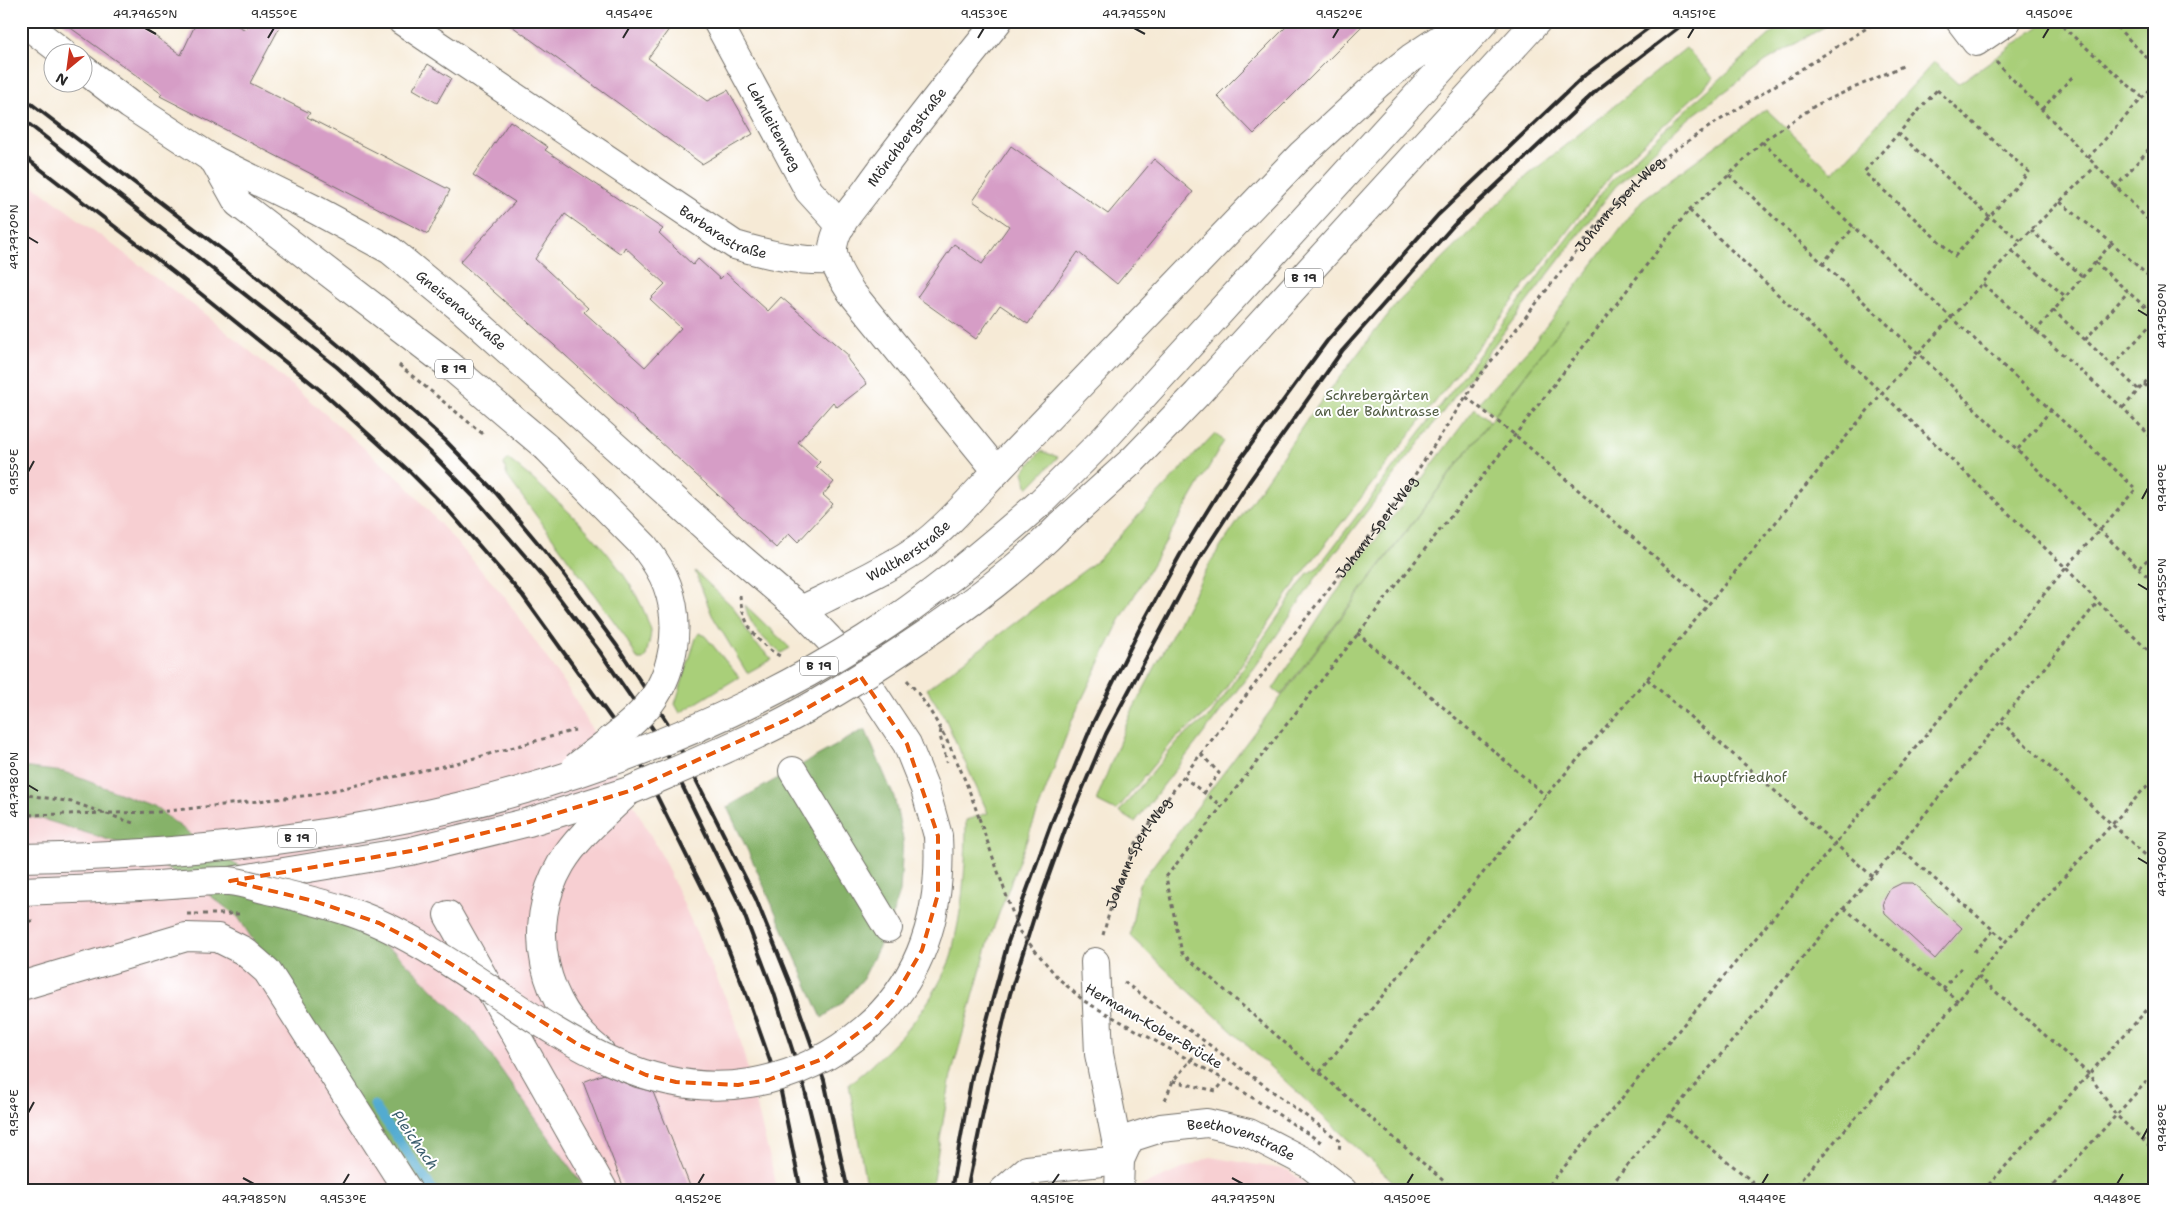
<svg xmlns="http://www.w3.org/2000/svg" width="2176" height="1212" font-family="'Shantell Sans',sans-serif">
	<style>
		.built { fill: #f7cfd2 }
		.green { fill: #a9cf79; stroke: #6a7d52 }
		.forest { fill: #86b269; stroke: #586e4a }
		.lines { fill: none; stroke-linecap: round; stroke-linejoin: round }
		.stream { stroke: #53abd0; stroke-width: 9 }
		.building { fill: #d69dc6; fill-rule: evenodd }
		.minor-casing { stroke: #726e67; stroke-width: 30 }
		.major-casing { stroke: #726e67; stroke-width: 30 }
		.highway-casing { stroke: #726e67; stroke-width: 30 }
		.path { stroke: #726e67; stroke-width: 3; stroke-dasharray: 4 4; stroke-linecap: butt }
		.minor { stroke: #fff; stroke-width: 28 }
		.major { stroke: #fff; stroke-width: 28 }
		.highway { stroke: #fff; stroke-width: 28 }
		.rail { stroke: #2b2b2b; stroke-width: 4 }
		.highway-bridge-casing { stroke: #726e67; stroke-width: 30; stroke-linecap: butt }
		.path-bridge { stroke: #726e67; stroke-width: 3; stroke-dasharray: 4 4; stroke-linecap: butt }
		.highway-bridge { stroke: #fff; stroke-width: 28 }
		.marked { fill: none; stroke: #e8590c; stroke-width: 4; stroke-dasharray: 10 6; stroke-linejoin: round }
		.ticks { fill: none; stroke: #2b2b2b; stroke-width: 2 }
		.labels { text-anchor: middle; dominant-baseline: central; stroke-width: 4; stroke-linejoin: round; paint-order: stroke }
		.shield { fill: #fff; stroke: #6b6b6b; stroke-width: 1 }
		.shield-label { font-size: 12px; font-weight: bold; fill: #2b2b2b }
		.street-label { font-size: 14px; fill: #2b2b2b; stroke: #fff }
		.park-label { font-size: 14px; fill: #515c42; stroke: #fff }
		.water-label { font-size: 15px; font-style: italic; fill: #3b5e6d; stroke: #fff }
		.neatline { fill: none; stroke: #2b2b2b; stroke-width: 2 }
		.ticks-label { font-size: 12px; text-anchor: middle; fill: #2b2b2b }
	</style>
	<rect width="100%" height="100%" fill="#fff"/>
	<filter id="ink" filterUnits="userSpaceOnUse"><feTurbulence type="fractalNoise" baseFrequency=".02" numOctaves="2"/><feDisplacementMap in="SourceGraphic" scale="10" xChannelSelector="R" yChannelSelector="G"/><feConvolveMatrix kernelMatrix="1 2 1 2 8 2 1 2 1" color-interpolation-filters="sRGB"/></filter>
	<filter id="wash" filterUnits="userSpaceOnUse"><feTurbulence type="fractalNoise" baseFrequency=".0096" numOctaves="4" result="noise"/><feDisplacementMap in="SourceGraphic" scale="20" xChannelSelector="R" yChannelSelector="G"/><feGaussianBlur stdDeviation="1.12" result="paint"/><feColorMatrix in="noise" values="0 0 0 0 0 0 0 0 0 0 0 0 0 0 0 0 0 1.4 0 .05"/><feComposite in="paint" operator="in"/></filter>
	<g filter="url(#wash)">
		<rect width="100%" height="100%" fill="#f6ead6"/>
		<g class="built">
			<polygon points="21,176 201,311 308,399 404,483 504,596 575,699 662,856 735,1019 778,1191 587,1191 470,1026 279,890 64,772 21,767"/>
			<polygon points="21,816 42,819 125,845 200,887 238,918 415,1191 21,1191"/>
			<polygon points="1210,1157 1288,1170 1315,1191 1137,1191 1137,1188"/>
		</g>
		<g class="green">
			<polygon points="1785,21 1834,21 1766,61 1684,122 1615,187 1315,579 1255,667 1135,822 1119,812 1179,740 1211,715 1307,574 1318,567 1610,182 1680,115"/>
			<polygon points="2047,21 2155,21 2155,1191 1403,1191 1130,936 1139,884 1568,319 1494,415 1479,402 1531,346 1642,200 1766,109 1833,173 1934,62 1958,84"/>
			<polygon points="1686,48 1714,78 1613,172 1296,582 1211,710 1174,740 1116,811 1096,801 1131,713 1211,561 1309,417 1397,303 1527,176"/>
			<polygon points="1475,408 1490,421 1281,695 1273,689 1333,597"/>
			<path d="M1215,433L1224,441L1119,622L1073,718L989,940L951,1076L931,1191H867L849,1084C893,1048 928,1013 950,960C953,953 953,945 955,938C964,899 966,859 966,820L988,813L945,718L927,689L1098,560L1155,497Z"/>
			<polygon points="1041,451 1058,457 1028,488 1023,472"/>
			<path d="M508,459C557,498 623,557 646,616C647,620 650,626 651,630C651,639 647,648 646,657L643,660H638L624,635L507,476L504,464Z"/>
			<polygon points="695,571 734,608 753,641 772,659 747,673 712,615"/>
			<path d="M745,605L790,648L781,653C764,640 750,627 745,605Z"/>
			<polygon points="699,633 705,636 739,677 680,713 675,704 696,638"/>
		</g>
		<g class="forest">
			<polygon points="865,729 894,797 903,839 900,892 888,928 863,979 842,1003 822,1018 755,866 727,807"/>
			<polygon points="21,767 64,772 153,806 213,851 279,890 396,953 470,1026 587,1191 415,1191 238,917 199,887 125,845 42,819 21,816"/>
		</g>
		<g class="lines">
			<polyline class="stream" points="374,1105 434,1191"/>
		</g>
		<g id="blocks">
			<g class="building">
				<polygon points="61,21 134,21 181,55 197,21 228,21 246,30 250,21 283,21 250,83 310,113 307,117 450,190 428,234 160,96 162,94"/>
				<polygon points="505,21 675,21 648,58 707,101 728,90 753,134 702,164"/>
				<polygon points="1292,21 1367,21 1254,134 1217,96"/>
				<polygon points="428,64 451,78 437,103 413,89"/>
				<path d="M510,121L548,147L545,150L663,229L659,233L693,265L698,259L720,279L726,273L768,311L781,297L848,355V360L867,384L837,407L833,402L798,442L820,462L816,466L834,482L823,495L833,504L798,542L789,533L776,548L554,345L460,262L515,202L473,175ZM565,214L621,254L625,247L665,284L650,299L681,328L645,367L584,312L588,308L535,259Z"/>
				<polygon points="1011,146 1108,214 1154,159 1193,192 1117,284 1078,252 1028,324 1000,305 976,339 917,297 954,244 982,264 1009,226 973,201"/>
				<polygon points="1902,883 1913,883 1962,928 1935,959 1885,913 1883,902 1890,889"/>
				<polygon points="604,1074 634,1087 653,1092 692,1191 625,1191 583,1082"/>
			</g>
		</g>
	</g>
	<g filter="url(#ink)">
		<use href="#blocks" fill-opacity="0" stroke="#726e67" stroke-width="1"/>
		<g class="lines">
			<defs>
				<g id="minor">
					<polyline points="22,21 62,52"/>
					<path id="s2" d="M402,21L735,245C769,255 799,262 835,260"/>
					<path id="s3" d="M717,21L809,191L841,226"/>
					<polyline points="1960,21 1976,42 2007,21"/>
					<path id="s4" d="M82,68L130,105L214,160L314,209L390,250L465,312L723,543L801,610C840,591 881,573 917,549C944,530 974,495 997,471L851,292C842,278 829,259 834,242C838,223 855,206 866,191C908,132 953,77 998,21"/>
					<polyline points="793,771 888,928"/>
					<polyline points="448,915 604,1191"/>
					<polyline points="21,986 186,937 218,938 244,951 267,971 408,1191"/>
					<polyline points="1003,1191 1027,1170 1120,1160 1099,1054 1095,962"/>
					<path id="s5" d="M1119,1191L1120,1160L1130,1138L1161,1128L1207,1123L1249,1133L1309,1164L1343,1191"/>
				</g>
				<polyline id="major" points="997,471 1302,154 1379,83 1411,58 1467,21"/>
				<g id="highway">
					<polyline points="214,160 238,203 448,364 546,447"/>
					<polyline points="1041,502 1105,438 1485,21"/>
					<polyline points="1061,525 1133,460 1197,394 1537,21"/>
					<polyline points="801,610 828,638 872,691 907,744 925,789 938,836"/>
					<polyline points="230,881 411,851 529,822 629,791"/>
					<path d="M600,1051C543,1007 524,927 561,864C577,837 603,816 626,794"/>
				</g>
			</defs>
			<use href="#minor" class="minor-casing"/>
			<use href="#major" class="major-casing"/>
			<use href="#highway" class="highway-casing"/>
			<g class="path">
				<polyline points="2072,21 2064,28 2142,97"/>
				<polyline points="2111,21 2155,66"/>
				<polyline points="1996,62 2155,227"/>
				<polygon points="1937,90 2029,172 1955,256 1864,172"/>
				<polyline points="2042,109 2075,74"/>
				<polyline points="1898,133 1989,216 2021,241"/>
				<polyline points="1762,142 2136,489 2066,568 2098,602"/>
				<polyline points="2088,158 2155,84"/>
				<polyline points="1729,175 1919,354 2155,584"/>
				<polyline points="2115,188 2155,142"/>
				<polyline points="2060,202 2112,243 2155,282"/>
				<polyline points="1689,210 1729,175 1762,142 1816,105 1905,65"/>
				<polyline points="2031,230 2082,276"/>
				<polyline points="2012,251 2065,296"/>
				<polyline points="2095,262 2155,316"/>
				<polyline points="1822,264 1854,227"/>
				<polyline points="1983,284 2123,408 2155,441"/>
				<polyline points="2053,310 2139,390"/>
				<polyline points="2035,332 2112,243"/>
				<polyline points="2085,340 2128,292"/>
				<polyline points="399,365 483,434"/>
				<polyline points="2113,366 2155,320"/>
				<polyline points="2144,384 2155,393"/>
				<polyline points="1466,397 1515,435 1708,603"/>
				<polyline points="2123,408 2155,371"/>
				<polyline points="2018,449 2051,410"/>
				<polyline points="2139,568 2155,552"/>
				<path d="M740,595C742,622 756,643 780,656"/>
				<polyline points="1357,633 1546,796"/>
				<polyline points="1647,679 1872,876"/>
				<path d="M907,680C939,716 964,773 979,818"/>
				<polyline points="2001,722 2155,864"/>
				<polyline points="941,730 940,736 947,762"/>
				<polyline points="1201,754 1219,773 1204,793"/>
				<polyline points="1183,777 1222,806"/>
				<polyline points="21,794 72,802 136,824"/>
				<polyline points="1898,847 2006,941"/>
				<polyline points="1844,908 1958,1001"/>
				<path id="s1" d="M1103,935L1114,896L1136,843L1183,777L1403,493L1478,378L1606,214L1655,164L1704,130L1878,21"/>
				<polyline points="1974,952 1994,930"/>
				<polyline points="1978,976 2089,1074 2116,1115 2155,1151"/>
				<polyline points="1124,982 1340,1141 1339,1152"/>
				<polyline points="1943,989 1961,968"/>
				<polyline points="1320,1072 1546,796 1647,679 1882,393 2031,230 2096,166"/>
				<polyline points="1173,1081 1216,1091 1225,1080"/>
				<polyline points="1165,1100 1173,1081 1206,1042"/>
				<polyline points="1670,1115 1764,1191"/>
				<polyline points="1371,1183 1380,1191"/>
				<polyline points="1455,1191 1182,953 1166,877 1515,435 1689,210 2066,568 1544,1191"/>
				<polyline points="1606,1191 1844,908 1898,847 2098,602 2155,657"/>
				<polyline points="1791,1191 1958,1001 2006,941 2155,777"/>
				<polyline points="1983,1191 2155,1001"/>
				<polyline points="2048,1191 2155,1072"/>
			</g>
			<use href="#minor" class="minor"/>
			<use href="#major" class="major"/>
			<use href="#highway" class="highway"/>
			<g class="rail">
				<polyline points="21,96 250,271 350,355 445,440 496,493 563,573 617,646 667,722 756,899 791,986 824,1080 848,1191"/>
				<polyline points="21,118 337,367 430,452 474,497 545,579 600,652 659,738 741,906 774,993 803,1083 830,1191"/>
				<polyline points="21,154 180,277 320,390 410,472 449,511 523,596 634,750 709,901 750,1004 781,1092 801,1191"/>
				<polyline points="951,1191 972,1076 1008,942 1051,824 1092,725 1139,630 1180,555 1233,469 1327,341 1438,215 1585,75 1658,21"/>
				<polyline points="967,1191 989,1083 1010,994 1036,911 1065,830 1106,734 1196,564 1249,482 1342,351 1453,226 1597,90 1687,21"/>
			</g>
			<defs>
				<g id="highway-bridge">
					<path d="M546,447L644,546C653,558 662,571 667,585C682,625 674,676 646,708C626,731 599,748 576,767"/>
					<path d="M629,791C682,768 737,746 788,719C835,694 879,666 923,636C972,603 1019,568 1061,525"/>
					<path d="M21,858C318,853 611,799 865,639C928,599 985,551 1041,502"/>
					<path d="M21,891C66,889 111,888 156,885C180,884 206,880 229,881C242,882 255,887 268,890C293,896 319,902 344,910C480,952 595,1109 750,1083C793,1076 832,1057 865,1029C923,979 942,910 938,836"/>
				</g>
			</defs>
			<use href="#highway-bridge" class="highway-bridge-casing"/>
			<g class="path-bridge">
				<polyline points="21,815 159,812 312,795 457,763 575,730"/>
				<polyline points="979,818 1019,931 1058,978 1084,1001 1225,1080 1324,1144"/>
				<polyline points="187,914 240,914"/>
				<polyline points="21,922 33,921"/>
			</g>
			<use href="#highway-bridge" class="highway-bridge"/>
		</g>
	</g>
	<path class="marked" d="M861,677L907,744L938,836V894L922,950L893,1000L873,1022L825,1058L768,1080L738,1085L676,1082L646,1075L579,1045L421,945L379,923L314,901L230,881L411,851L529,822L629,791L786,720Z"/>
	<path class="ticks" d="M145,28L156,34M1134,28L1145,34M268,38L274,28M623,38L629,28M978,38L984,28M1333,38L1339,28M1688,38L1694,28M2043,38L2049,28M28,237L38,243M2138,310L2148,316M28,472L34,461M2142,499L2148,488M2138,584L2148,590M28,785L38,791M2138,858L2148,864M28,1113L34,1102M2142,1139L2148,1128M243,1178L254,1184M1232,1178L1243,1184M343,1184L349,1174M698,1184L704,1174M1052,1184L1059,1174M1407,1184L1413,1174M1762,1184L1768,1174M2117,1184L2123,1174"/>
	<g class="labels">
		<g class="shield">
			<rect x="1285" y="268.5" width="38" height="19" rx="4"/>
			<rect x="435" y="359.5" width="38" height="19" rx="4"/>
			<rect x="800" y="656.5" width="38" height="19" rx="4"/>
			<rect x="278" y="828.5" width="38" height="19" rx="4"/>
		</g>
		<g class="shield-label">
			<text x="1304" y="278">B 19</text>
			<text x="454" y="369">B 19</text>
			<text x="819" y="666">B 19</text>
			<text x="297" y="838">B 19</text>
		</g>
		<g class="street-label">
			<text stroke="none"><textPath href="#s3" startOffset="120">Lehnleitenweg</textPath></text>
			<text stroke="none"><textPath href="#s4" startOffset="1562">Mönchbergstraße</textPath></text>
			<text stroke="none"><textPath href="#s1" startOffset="900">Johann-Sperl-Weg</textPath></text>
			<text stroke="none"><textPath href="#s2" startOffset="385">Barbarastraße</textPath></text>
			<text stroke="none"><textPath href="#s4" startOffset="452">Gneisenaustraße</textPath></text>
			<text stroke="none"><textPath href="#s1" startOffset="495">Johann-Sperl-Weg</textPath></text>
			<text stroke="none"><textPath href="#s4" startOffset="1028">Waltherstraße</textPath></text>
			<text stroke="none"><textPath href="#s1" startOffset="90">Johann-Sperl-Weg</textPath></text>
			<text transform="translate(1154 1026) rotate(30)">Hermann-Kober-Brücke</text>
			<text stroke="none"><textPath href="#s5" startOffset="171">Beethovenstraße</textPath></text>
		</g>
		<g class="park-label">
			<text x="1377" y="395">Schrebergärten<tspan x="1377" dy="16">an der Bahntrasse</tspan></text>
			<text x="1740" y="777">Hauptfriedhof</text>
		</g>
		<g class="water-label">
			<text transform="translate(415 1140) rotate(55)">Pleichach</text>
		</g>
	</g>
	<rect width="2176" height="1212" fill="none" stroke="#fff" stroke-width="55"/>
	<g transform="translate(68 68) rotate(209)"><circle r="24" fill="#ffffff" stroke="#aaaaaa"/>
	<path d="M0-4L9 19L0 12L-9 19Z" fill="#c8321e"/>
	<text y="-8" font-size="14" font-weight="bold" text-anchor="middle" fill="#2b2b2b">N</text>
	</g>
	<rect x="28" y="28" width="2120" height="1156" class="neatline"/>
	<g class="ticks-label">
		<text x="145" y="18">49.7965°N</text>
		<text x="274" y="18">9.955°E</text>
		<text x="629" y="18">9.954°E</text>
		<text x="984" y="18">9.953°E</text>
		<text x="1134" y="18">49.7955°N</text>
		<text x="1339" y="18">9.952°E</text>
		<text x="1694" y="18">9.951°E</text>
		<text x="2049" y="18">9.950°E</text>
		<text transform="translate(14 237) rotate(-90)" y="4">49.7970°N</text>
		<text transform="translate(2162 316) rotate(-90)" y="4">49.7950°N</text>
		<text transform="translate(14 472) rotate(-90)" y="4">9.955°E</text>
		<text transform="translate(2162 488) rotate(-90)" y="4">9.949°E</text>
		<text transform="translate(2162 590) rotate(-90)" y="4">49.7955°N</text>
		<text transform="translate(14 785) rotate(-90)" y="4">49.7980°N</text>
		<text transform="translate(2162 864) rotate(-90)" y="4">49.7960°N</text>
		<text transform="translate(14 1113) rotate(-90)" y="4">9.954°E</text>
		<text transform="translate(2162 1128) rotate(-90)" y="4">9.948°E</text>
		<text x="254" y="1203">49.7985°N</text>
		<text x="343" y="1203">9.953°E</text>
		<text x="698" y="1203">9.952°E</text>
		<text x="1052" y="1203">9.951°E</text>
		<text x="1243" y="1203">49.7975°N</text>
		<text x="1407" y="1203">9.950°E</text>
		<text x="1762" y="1203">9.949°E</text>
		<text x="2117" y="1203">9.948°E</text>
	</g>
</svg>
